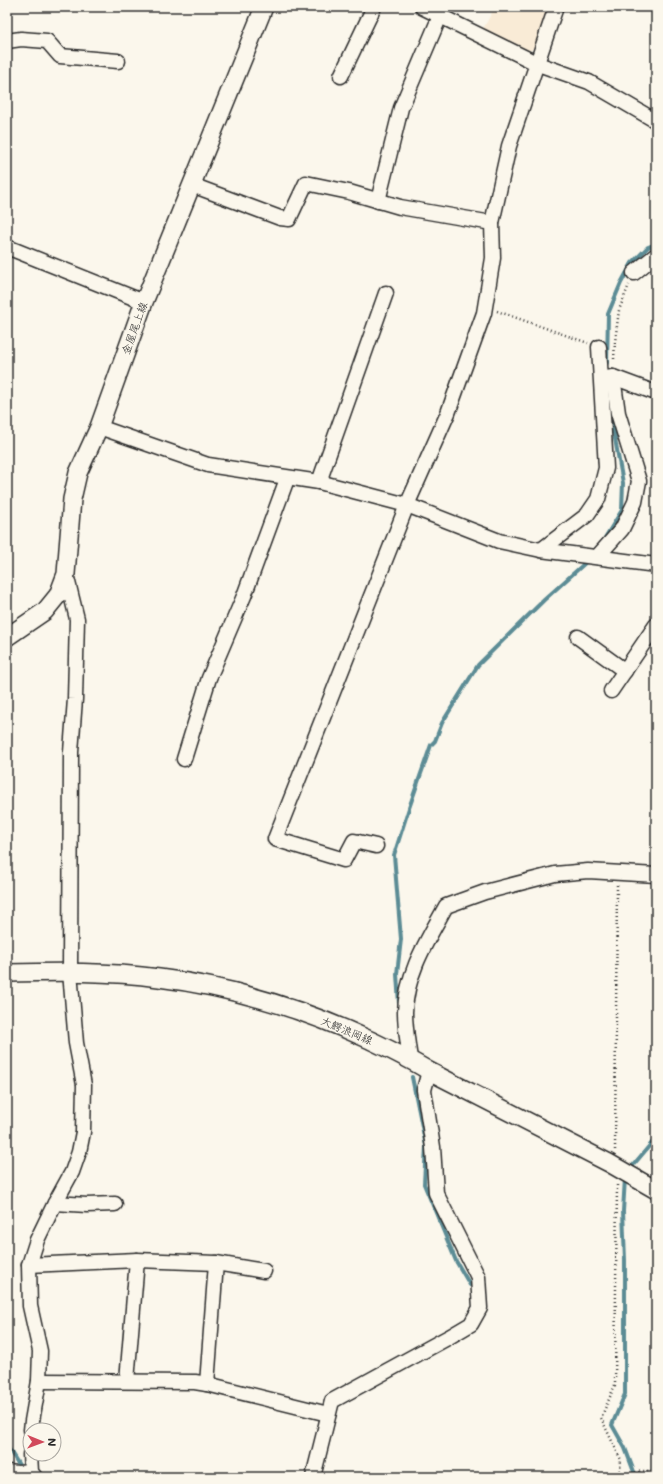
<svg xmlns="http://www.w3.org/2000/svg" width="663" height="1484" font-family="Mali,'Klee One',sans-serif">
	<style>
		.built { fill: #f9ebd6 }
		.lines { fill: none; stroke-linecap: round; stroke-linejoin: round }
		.stream { stroke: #5c8c95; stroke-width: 4 }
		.minor-casing { stroke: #2b2b2b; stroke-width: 17 }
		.major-casing { stroke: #2b2b2b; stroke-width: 20 }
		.path { stroke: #2b2b2b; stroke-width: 2.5; stroke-dasharray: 1 3; stroke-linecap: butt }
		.minor { stroke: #fbf7ec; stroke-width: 14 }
		.major { stroke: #fbf7ec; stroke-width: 17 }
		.labels { text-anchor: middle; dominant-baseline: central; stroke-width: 3; stroke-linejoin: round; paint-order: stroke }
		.street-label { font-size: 11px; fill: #2b2b2b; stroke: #fbf7ec }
	</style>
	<rect width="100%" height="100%" fill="#fbf7ec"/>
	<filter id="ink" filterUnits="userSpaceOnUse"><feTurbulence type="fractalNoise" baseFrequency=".025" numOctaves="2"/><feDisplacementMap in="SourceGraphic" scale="8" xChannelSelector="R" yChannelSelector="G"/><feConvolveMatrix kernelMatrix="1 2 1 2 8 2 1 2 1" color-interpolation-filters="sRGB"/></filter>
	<g filter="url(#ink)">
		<polygon class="built" points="495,7 549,7 540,35 535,46 531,50 527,50 483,29"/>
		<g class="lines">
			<g class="stream">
				<polyline points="607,363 608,314 621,283 632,263 648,247 656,244"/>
				<polyline points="603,541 622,510 623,483 612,422"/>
				<polyline points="399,1004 397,974 401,939 394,855 409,808 431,745 435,741 442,723 478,665 544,600 585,563"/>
				<polyline points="412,1077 426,1146 424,1184 456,1261 470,1285"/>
				<polyline points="629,1170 656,1138"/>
				<polyline points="625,1178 623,1211 625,1260 625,1394 612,1425 625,1448 636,1477"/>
				<polyline points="7,1446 19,1465"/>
			</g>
			<defs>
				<g id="minor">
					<polyline points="422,7 538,64 589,82 656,121"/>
					<polyline points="7,41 21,39 47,41 60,56 118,61"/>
					<polyline points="341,76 374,7"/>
					<polyline points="192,185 280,218 289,219 306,183 349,192 400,207 492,223"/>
					<polyline points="378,201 401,108 440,16"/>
					<polyline points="7,247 144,302"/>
					<polyline points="634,273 656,255"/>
					<polyline points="606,378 613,377 656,393"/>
					<polyline points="99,427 208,465 319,482 407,505 499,541 541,550 656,565"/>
					<polyline points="319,482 386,293"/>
					<polyline points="541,550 587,515 598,499 606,468 599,347"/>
					<polyline points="597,557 622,529 635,502 639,481 618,413 613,377"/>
					<polyline points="578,637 625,671"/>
					<polyline points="611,691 656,625"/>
					<polyline points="184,759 209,678 244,596 287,479"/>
					<polyline points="376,846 354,841 344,860 275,839 407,505 448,413 484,313 493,258 492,223 509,146 556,7"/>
					<path d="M410,1059C408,1044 405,1028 405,1012C406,973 428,939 446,906L485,892L555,874L588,871L656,875"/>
					<polyline points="55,1203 87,1205 115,1204"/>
					<polyline points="29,1265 137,1260 216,1263 264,1271"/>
					<polyline points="39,1381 195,1382 207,1384 328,1414"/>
					<polyline points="127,1381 137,1260"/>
					<polyline points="207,1384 216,1263"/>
					<polyline points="31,1430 32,1421 39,1381 40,1351 30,1306 29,1265 37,1240 55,1203 72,1172 79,1152 83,1132 84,1085 76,1043 70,972 71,752 75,699 77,619 66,574"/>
					<polyline points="30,1454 31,1472 35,1477"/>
					<polyline points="7,1472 18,1473 31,1472"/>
					<polyline points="313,1477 332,1401 449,1337 471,1324 480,1308 478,1277 436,1193 433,1147 424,1090 429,1071"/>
				</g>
				<g id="major">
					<polyline points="7,637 45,611 58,595 66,574 72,499 78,473 99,427 144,302 264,7"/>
					<path d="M7,973C57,972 108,971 159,978C232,987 303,1009 370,1040C391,1050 410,1059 429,1071L609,1163L656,1190"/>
				</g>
			</defs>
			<use href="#minor" class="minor-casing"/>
			<use href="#major" class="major-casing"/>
			<g class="path">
				<polyline points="497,311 588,343"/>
				<polyline points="614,359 615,342 619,310 629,285"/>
				<polyline points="615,1150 617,885"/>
				<polyline points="617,1185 615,1385 601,1418 621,1460 619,1477"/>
				<polyline points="620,1477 642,1471 656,1471"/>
			</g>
			<use href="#minor" class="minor"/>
			<use href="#major" class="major"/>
		</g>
	</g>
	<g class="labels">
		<g class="street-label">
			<text transform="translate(134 328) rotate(-70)">金屋尾上線</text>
			<text transform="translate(347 1030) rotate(23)">大鰐浪岡線</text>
		</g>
	</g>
	<rect width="663" height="1484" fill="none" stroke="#fbf7ec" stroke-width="24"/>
	<rect x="12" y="12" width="639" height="1460" fill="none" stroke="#2b2b2b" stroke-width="1.5" filter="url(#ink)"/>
	<g transform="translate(42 1442) rotate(91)"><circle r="19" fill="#fbf7ec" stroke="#a8a59f"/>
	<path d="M0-3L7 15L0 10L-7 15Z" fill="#d1495b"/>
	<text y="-6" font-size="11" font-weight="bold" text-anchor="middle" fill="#2b2b2b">N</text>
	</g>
</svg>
